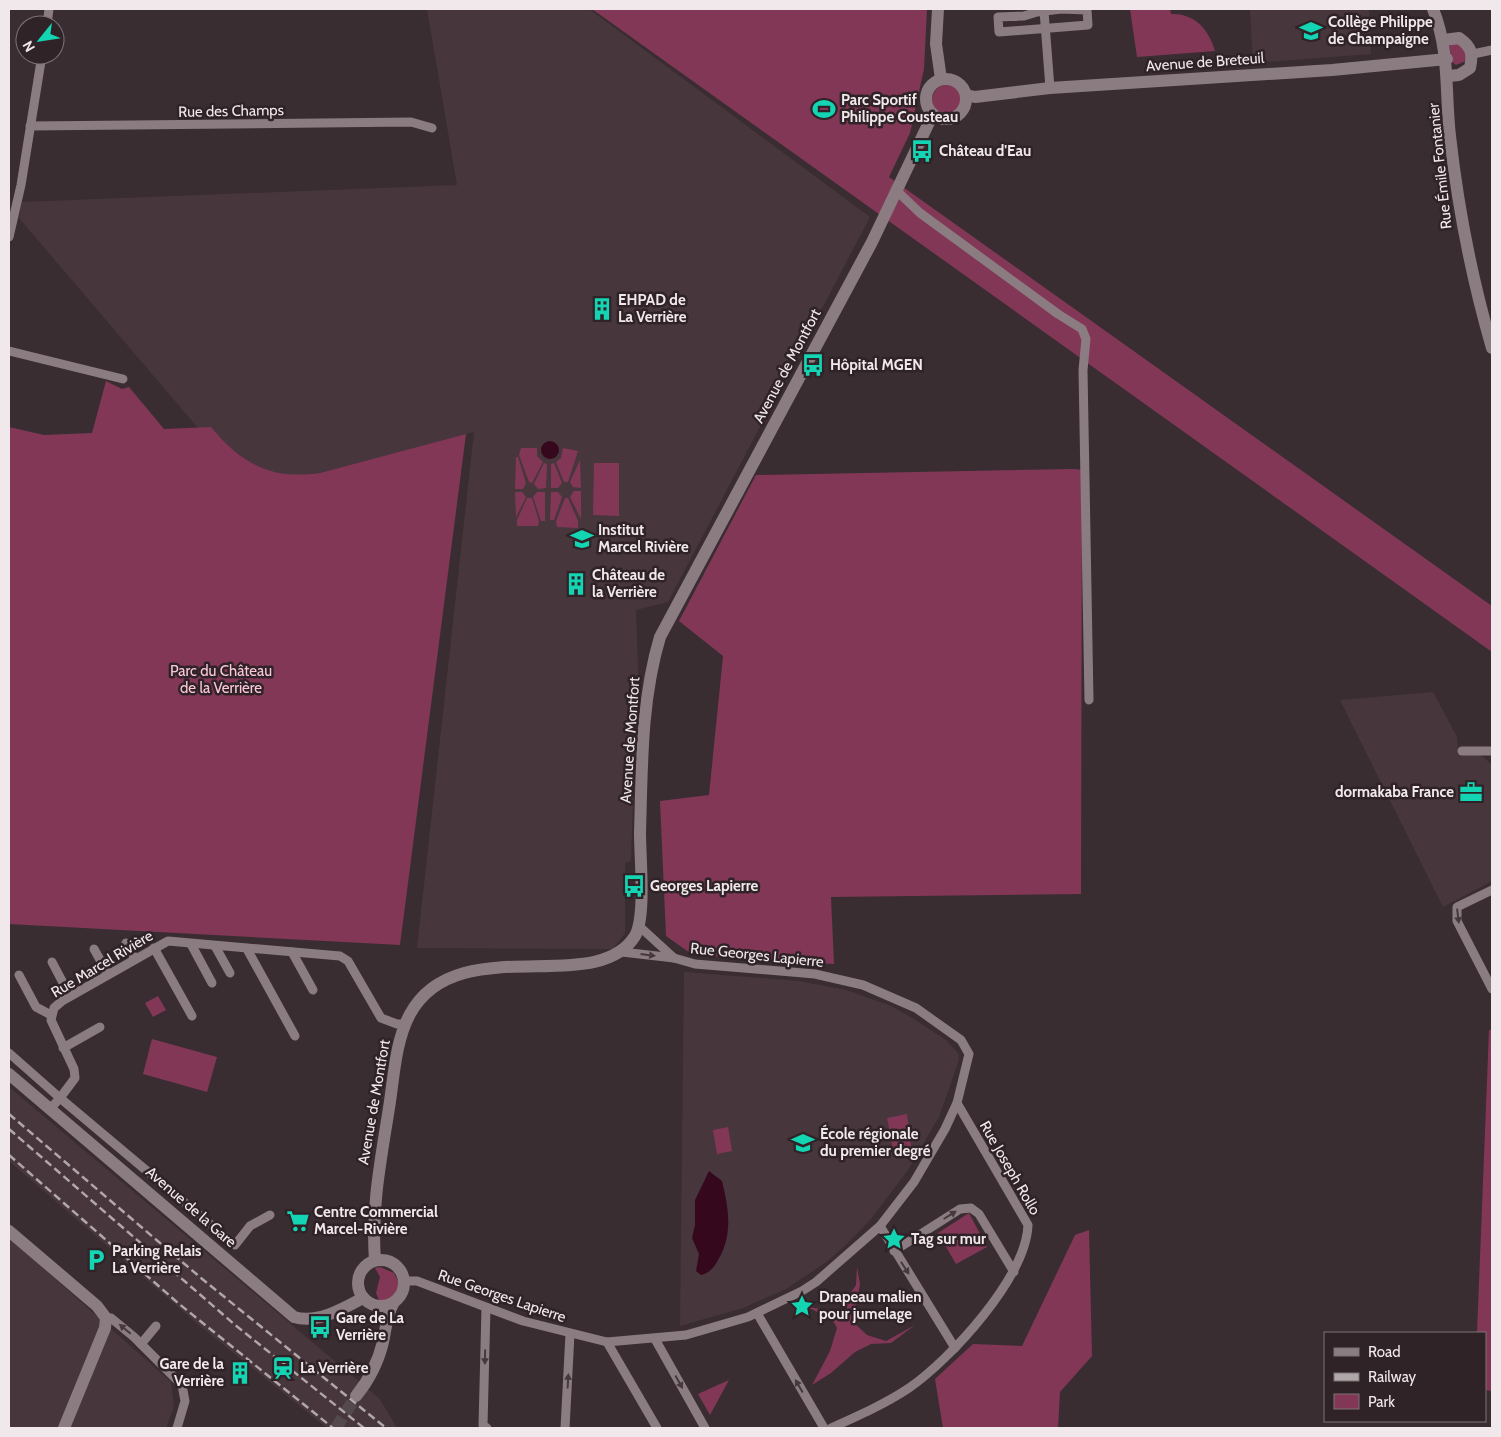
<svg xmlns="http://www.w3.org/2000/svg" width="1501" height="1437" font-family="Cabin,sans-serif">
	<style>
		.built { fill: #48363d }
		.green { fill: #823757 }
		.water { fill: #36081e }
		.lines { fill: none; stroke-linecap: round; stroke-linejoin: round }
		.secondary-tunnel { stroke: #54494d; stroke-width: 12; stroke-dasharray: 12 6; stroke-linecap: butt }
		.street { stroke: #8b7c81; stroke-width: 9 }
		.secondary { stroke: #8b7c81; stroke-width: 12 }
		.rail { stroke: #b0a7a9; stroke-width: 2.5; stroke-dasharray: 8 4; stroke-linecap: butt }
		.oneway { fill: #46393e }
		.labels { text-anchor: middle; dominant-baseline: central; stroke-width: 5; stroke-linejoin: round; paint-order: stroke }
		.poi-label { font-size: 15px; font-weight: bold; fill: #f0e8ea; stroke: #2f2327; text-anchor: start }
		.street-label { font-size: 15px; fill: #f0e8ea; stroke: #2f2327 }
		.park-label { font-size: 15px; fill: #fac7d9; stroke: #2f2327 }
	</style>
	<rect width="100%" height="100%" fill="#392d31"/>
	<g class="built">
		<polygon points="427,9 589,9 870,217 668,602 636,610 639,700 635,737 631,861 625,863 625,933 613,949 417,948 474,432 320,473 302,476 285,474 269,471 252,464 228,446 211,427 198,428 19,218 22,202 457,185"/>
		<polygon points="1250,9 1369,9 1371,54 1253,63"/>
		<polygon points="1433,692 1457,737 1458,754 1480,754 1492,765 1492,881 1443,907 1340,700"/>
		<polygon points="684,972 799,981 846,990 891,1006 914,1019 946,1040 958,1053 959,1060 939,1117 908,1170 871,1219 847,1244 825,1263 786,1289 743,1308 680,1326"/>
		<polygon points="9,1087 380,1399 397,1428 327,1428 200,1326 9,1161"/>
		<polygon points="9,1238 171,1382 174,1407 166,1428 9,1428"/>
	</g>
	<g class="green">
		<polygon points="592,9 927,9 924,69 910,133 889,177 1492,606 1492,652"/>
		<path d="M1130,9H1170L1171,14C1195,13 1209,30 1215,51L1137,57Z"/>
		<polygon points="1455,42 1465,46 1466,61 1456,65 1452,62 1449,46"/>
		<circle cx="947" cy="100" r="15"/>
		<path d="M106,381L122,389L129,387L164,429L211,427C242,464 271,480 320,473L466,434L400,945L9,924V427L44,435L92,433Z"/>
		<polygon points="521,448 537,448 537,456 543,462 532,483 529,482 519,455"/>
		<polygon points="563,448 578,451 568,482 564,482 556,462 561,458"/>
		<polygon points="516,457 518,457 526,483 523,489 515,489"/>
		<polygon points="580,460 581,488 573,487 570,482"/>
		<polygon points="544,463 547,464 546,488 538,489 534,484"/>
		<polygon points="554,463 562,483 558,488 551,488 551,464"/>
		<polygon points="594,463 619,463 619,516 593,515"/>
		<polygon points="1075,469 1082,470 1081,894 831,897 834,964 693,955 666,936 660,801 709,795 723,656 679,621 756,475"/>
		<polygon points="574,491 581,491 581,519 570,497"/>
		<polygon points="515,492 522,492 526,497 516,517"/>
		<polygon points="537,492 545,492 545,521 541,521 533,497"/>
		<polygon points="551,492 558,492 562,497 554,520 550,520"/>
		<polygon points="527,498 532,498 539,521 538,526 517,526 517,520"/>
		<polygon points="565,498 568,498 578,521 578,528 557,527 556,521"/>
		<polygon points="158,996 166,1010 153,1017 145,1003"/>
		<polygon points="1489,1030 1492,1030 1492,1391 1485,1390 1485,1333 1477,1333"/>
		<polygon points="152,1039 217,1057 207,1092 143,1074"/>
		<polygon points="907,1114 912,1153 894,1156 887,1118"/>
		<polygon points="728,1127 732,1151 717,1154 713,1130"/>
		<polygon points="969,1213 987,1247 956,1264 938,1233"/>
		<polygon points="1089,1230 1092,1356 1060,1392 1058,1428 943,1428 935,1379 973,1344 1022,1346 1075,1235"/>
		<polygon points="380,1267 394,1273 399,1283 397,1293 385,1302 379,1300 376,1293 380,1277 375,1268"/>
		<path d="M857,1267L860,1284L853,1322L867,1335L886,1341L915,1325L891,1343L871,1344L855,1352L831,1373L812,1385L830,1351L837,1328L831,1317C819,1315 813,1308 802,1306L821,1309L839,1318L847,1308V1298L856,1285Z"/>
		<polygon points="729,1380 710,1415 698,1394"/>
	</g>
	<g class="water">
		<circle cx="550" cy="450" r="9"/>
		<path d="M709,1171L722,1181C729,1209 733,1235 718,1260C714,1268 709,1273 701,1275L696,1271L699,1254L692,1238L695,1225V1200Z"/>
	</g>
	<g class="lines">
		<polyline class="secondary-tunnel" points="336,1428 356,1396"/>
		<g class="street">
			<polygon points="1061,9 1087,10 1088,25 999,32 998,17 1024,16 1037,12"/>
			<polyline points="1044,11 1050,88"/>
			<polyline points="47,25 49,9"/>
			<polyline points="1473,54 1492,50"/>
			<polyline points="30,126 411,122 432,128"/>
			<polyline points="897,191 920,213 1058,314 1082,329 1086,339 1083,370 1089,700"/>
			<polyline points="9,237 21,185 42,55"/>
			<polyline points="9,351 123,379"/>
			<polyline points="1462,751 1492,751"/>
			<polyline points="1492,890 1457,907 1457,921 1492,989"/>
			<polyline points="639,926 674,958"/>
			<polyline points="126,943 135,959"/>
			<polyline points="191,944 212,983"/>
			<polyline points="215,946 230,973"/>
			<polyline points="154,948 192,1016"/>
			<polyline points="94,949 108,974"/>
			<polyline points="247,949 295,1036"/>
			<polyline points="292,952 313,990"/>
			<polyline points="52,962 70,996"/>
			<polyline points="19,975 36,1007 51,1015"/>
			<polyline points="63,1048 100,1027"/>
			<polyline points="9,1053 60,1098 51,1108"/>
			<polyline points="270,1215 250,1226 235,1245 60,1098 75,1078 74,1069 51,1020 54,1008 62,1001 168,941 340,956 348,961 381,1018 397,1024 405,1024"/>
			<polyline points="880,1226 955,1348"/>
			<polyline points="894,1251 960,1209 971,1208 979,1214 1014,1272"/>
			<polyline points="405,1281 417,1281 523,1321 607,1342 686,1335 748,1317 802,1291 816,1282 880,1226 914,1182 945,1129 957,1103 969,1054 961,1040 916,1008 863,985 815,974 695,964 674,958 622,952"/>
			<polyline points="486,1308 483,1425 487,1428"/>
			<polyline points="757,1313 824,1428"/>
			<polyline points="106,1318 111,1318 134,1337 182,1385 185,1401 177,1428"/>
			<polyline points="655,1339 705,1428"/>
			<polyline points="607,1342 657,1428"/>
			<polyline points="141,1344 156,1326"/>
			<polyline points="565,1428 570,1334"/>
			<path d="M831,1428C858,1416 885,1404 909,1388C951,1359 1026,1277 1028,1225L957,1103"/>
		</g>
		<g class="secondary">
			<polyline points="938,9 936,44 941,79"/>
			<path d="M1433,9C1450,51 1445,92 1450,136C1458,208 1472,279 1492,348"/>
			<path d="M1444,40L1459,38C1472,47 1473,54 1470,68L1459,75L1448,76"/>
			<circle cx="946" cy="99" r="20"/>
			<polyline points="966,95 975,97 1050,88 1332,70 1447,59"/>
			<path d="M9,1074L294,1317C317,1324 343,1309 363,1298"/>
			<polyline points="9,1231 97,1306 106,1318 105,1328 64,1428"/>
			<circle cx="381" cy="1283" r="23"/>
			<path d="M375,1260C371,1208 381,1159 389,1108C394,1077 395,1042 410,1014C457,928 596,999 635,936C646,917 640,858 640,833C642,767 641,700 660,637L872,242L933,114"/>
			<path d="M356,1396C369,1380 378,1363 383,1342C386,1329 386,1317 393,1304"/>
		</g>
		<g class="rail">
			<polyline points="9,1114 201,1278 386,1428"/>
			<polyline points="9,1129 234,1324 364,1428"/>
			<polyline points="9,1155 178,1303 333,1428"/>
		</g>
	</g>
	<defs><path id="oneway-solid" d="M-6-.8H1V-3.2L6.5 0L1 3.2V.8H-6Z" transform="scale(1.25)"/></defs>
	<g class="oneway">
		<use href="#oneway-solid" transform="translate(1458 916) rotate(83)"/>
		<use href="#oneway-solid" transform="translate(648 955) rotate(7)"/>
		<use href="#oneway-solid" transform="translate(950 1215) rotate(-32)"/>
		<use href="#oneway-solid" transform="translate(905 1268) rotate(57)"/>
		<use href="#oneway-solid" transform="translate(125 1329) rotate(-140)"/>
		<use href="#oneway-solid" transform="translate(485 1357) rotate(91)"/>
		<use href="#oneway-solid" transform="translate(568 1381) rotate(-87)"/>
		<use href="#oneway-solid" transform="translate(679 1382) rotate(61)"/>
		<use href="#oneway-solid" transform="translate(799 1386) rotate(-120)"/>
	</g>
	<defs>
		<symbol id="school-bare" viewBox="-9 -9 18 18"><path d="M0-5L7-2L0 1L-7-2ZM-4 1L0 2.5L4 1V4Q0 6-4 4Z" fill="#13d5b3" stroke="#2f2327" stroke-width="2.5" paint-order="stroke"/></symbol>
		<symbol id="stadium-bare" viewBox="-9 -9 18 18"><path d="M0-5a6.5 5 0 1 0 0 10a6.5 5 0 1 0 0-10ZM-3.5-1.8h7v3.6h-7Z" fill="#13d5b3" stroke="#2f2327" stroke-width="2.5" paint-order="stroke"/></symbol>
		<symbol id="bus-bare" viewBox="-9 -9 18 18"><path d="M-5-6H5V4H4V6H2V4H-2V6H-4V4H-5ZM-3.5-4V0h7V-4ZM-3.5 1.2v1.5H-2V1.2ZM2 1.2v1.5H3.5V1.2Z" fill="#13d5b3" stroke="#2f2327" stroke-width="2.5" paint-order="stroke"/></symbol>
		<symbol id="building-bare" viewBox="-9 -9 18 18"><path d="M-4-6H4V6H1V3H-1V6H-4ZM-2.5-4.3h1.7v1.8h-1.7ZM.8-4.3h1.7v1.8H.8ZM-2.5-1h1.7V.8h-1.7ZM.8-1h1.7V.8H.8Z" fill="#13d5b3" stroke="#2f2327" stroke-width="2.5" paint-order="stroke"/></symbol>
		<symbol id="university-bare" viewBox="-9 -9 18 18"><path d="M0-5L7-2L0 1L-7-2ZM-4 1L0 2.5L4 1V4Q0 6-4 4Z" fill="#13d5b3" stroke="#2f2327" stroke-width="2.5" paint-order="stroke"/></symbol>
		<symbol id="office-bare" viewBox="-9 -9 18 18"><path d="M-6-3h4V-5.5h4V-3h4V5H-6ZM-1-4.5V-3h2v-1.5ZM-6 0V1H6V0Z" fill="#13d5b3" stroke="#2f2327" stroke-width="2.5" paint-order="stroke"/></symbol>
		<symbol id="supermarket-bare" viewBox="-9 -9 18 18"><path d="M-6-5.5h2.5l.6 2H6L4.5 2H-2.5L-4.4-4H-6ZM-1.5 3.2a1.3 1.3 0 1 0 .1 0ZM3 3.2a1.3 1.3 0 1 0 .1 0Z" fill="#13d5b3" stroke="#2f2327" stroke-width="2.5" paint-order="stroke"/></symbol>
		<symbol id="sight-bare" viewBox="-9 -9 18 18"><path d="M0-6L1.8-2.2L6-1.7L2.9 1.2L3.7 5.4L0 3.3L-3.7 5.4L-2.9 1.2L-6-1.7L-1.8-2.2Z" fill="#13d5b3" stroke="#2f2327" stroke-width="2.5" paint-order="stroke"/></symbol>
		<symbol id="parking-bare" viewBox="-9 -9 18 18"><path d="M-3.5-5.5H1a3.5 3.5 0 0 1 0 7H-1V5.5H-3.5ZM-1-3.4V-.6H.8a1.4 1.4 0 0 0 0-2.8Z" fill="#13d5b3" stroke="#2f2327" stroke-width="2.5" paint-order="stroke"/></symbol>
		<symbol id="station-bare" viewBox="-9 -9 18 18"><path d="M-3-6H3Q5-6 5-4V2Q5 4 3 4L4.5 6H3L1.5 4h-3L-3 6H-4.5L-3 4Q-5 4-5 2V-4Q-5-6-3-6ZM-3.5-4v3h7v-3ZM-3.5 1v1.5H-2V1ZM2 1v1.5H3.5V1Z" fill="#13d5b3" stroke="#2f2327" stroke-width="2.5" paint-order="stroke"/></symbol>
	</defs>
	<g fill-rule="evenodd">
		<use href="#school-bare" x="1295" y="15" width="32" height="32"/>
		<use href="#stadium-bare" x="808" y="93" width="32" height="32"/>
		<use href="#bus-bare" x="906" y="135" width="32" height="32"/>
		<use href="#building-bare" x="586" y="293" width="32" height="32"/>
		<use href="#bus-bare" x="797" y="349" width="32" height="32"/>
		<use href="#university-bare" x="566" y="523" width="32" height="32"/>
		<use href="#building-bare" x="560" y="568" width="32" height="32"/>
		<use href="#office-bare" x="1455" y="776" width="32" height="32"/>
		<use href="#bus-bare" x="618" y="870" width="32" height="32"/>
		<use href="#school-bare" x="787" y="1127" width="32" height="32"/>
		<use href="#supermarket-bare" x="282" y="1205" width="32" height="32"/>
		<use href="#sight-bare" x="878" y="1223" width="32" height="32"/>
		<use href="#parking-bare" x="80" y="1244" width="32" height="32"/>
		<use href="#sight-bare" x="786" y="1290" width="32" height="32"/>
		<use href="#bus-bare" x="304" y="1311" width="32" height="32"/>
		<use href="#station-bare" x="267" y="1352" width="32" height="32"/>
		<use href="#building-bare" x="224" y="1357" width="32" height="32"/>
	</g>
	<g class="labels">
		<g class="poi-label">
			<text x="1328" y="22">Collège Philippe<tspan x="1328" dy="17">de Champaigne</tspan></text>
			<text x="841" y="100">Parc Sportif<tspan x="841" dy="17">Philippe Cousteau</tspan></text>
			<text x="939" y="151">Château d'Eau</text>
			<text x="618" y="300">EHPAD de<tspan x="618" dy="17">La Verrière</tspan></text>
			<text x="830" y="365">Hôpital MGEN</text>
			<text x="598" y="530">Institut<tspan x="598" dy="17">Marcel Rivière</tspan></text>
			<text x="592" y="575">Château de<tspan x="592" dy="17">la Verrière</tspan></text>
			<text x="1454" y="792" text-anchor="end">dormakaba France</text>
			<text x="650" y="886">Georges Lapierre</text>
			<text x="820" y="1134">École régionale<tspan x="820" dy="17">du premier degré</tspan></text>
			<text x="314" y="1212">Centre Commercial<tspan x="314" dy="17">Marcel-Rivière</tspan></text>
			<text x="911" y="1239">Tag sur mur</text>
			<text x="112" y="1251">Parking Relais<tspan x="112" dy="17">La Verrière</tspan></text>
			<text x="819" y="1297">Drapeau malien<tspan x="819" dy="17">pour jumelage</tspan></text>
			<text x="336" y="1318">Gare de La<tspan x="336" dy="17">Verrière</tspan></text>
			<text x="224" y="1364" text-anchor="end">Gare de la<tspan x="224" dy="17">Verrière</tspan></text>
			<text x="300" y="1368">La Verrière</text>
		</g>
		<g class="street-label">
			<text transform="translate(1205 62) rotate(-4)">Avenue de Breteuil</text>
			<text transform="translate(231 111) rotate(-1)">Rue des Champs</text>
			<text transform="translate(1440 166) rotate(-96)">Rue Émile Fontanier</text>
			<text transform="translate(787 366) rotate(-62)">Avenue de Montfort</text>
			<text transform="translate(630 740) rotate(-86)">Avenue de Montfort</text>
			<text transform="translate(757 955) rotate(6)">Rue Georges Lapierre</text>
			<text transform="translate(102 964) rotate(-31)">Rue Marcel Rivière</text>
			<text transform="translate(374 1102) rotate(-80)">Avenue de Montfort</text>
			<text transform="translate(1010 1168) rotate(60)">Rue Joseph Rollo</text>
			<text transform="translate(191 1207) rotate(41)">Avenue de la Gare</text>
			<text transform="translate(502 1296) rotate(19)">Rue Georges Lapierre</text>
		</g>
		<g class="park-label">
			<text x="221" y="671">Parc du Château<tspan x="221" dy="17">de la Verrière</tspan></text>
		</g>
	</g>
	<rect width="1501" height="1437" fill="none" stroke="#f0e8ea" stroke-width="20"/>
	<rect x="1324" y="1332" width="162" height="90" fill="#2f2327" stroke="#7c7275"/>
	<rect x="1334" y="1348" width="25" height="8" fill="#8b7c81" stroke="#7c7275"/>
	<text x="1368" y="1357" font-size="15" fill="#f0e8ea">Road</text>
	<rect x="1334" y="1373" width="25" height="8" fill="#b0a7a9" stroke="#7c7275"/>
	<text x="1368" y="1382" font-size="15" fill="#f0e8ea">Railway</text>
	<rect x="1334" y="1394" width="25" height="15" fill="#823757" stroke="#7c7275"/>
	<text x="1368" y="1407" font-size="15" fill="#f0e8ea">Park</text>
	<g transform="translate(40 40) rotate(240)"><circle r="24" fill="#2f2327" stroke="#7c7275"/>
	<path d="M0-4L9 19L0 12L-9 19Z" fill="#13d5b3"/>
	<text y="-8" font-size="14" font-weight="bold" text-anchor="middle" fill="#f0e8ea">N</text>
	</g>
</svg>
